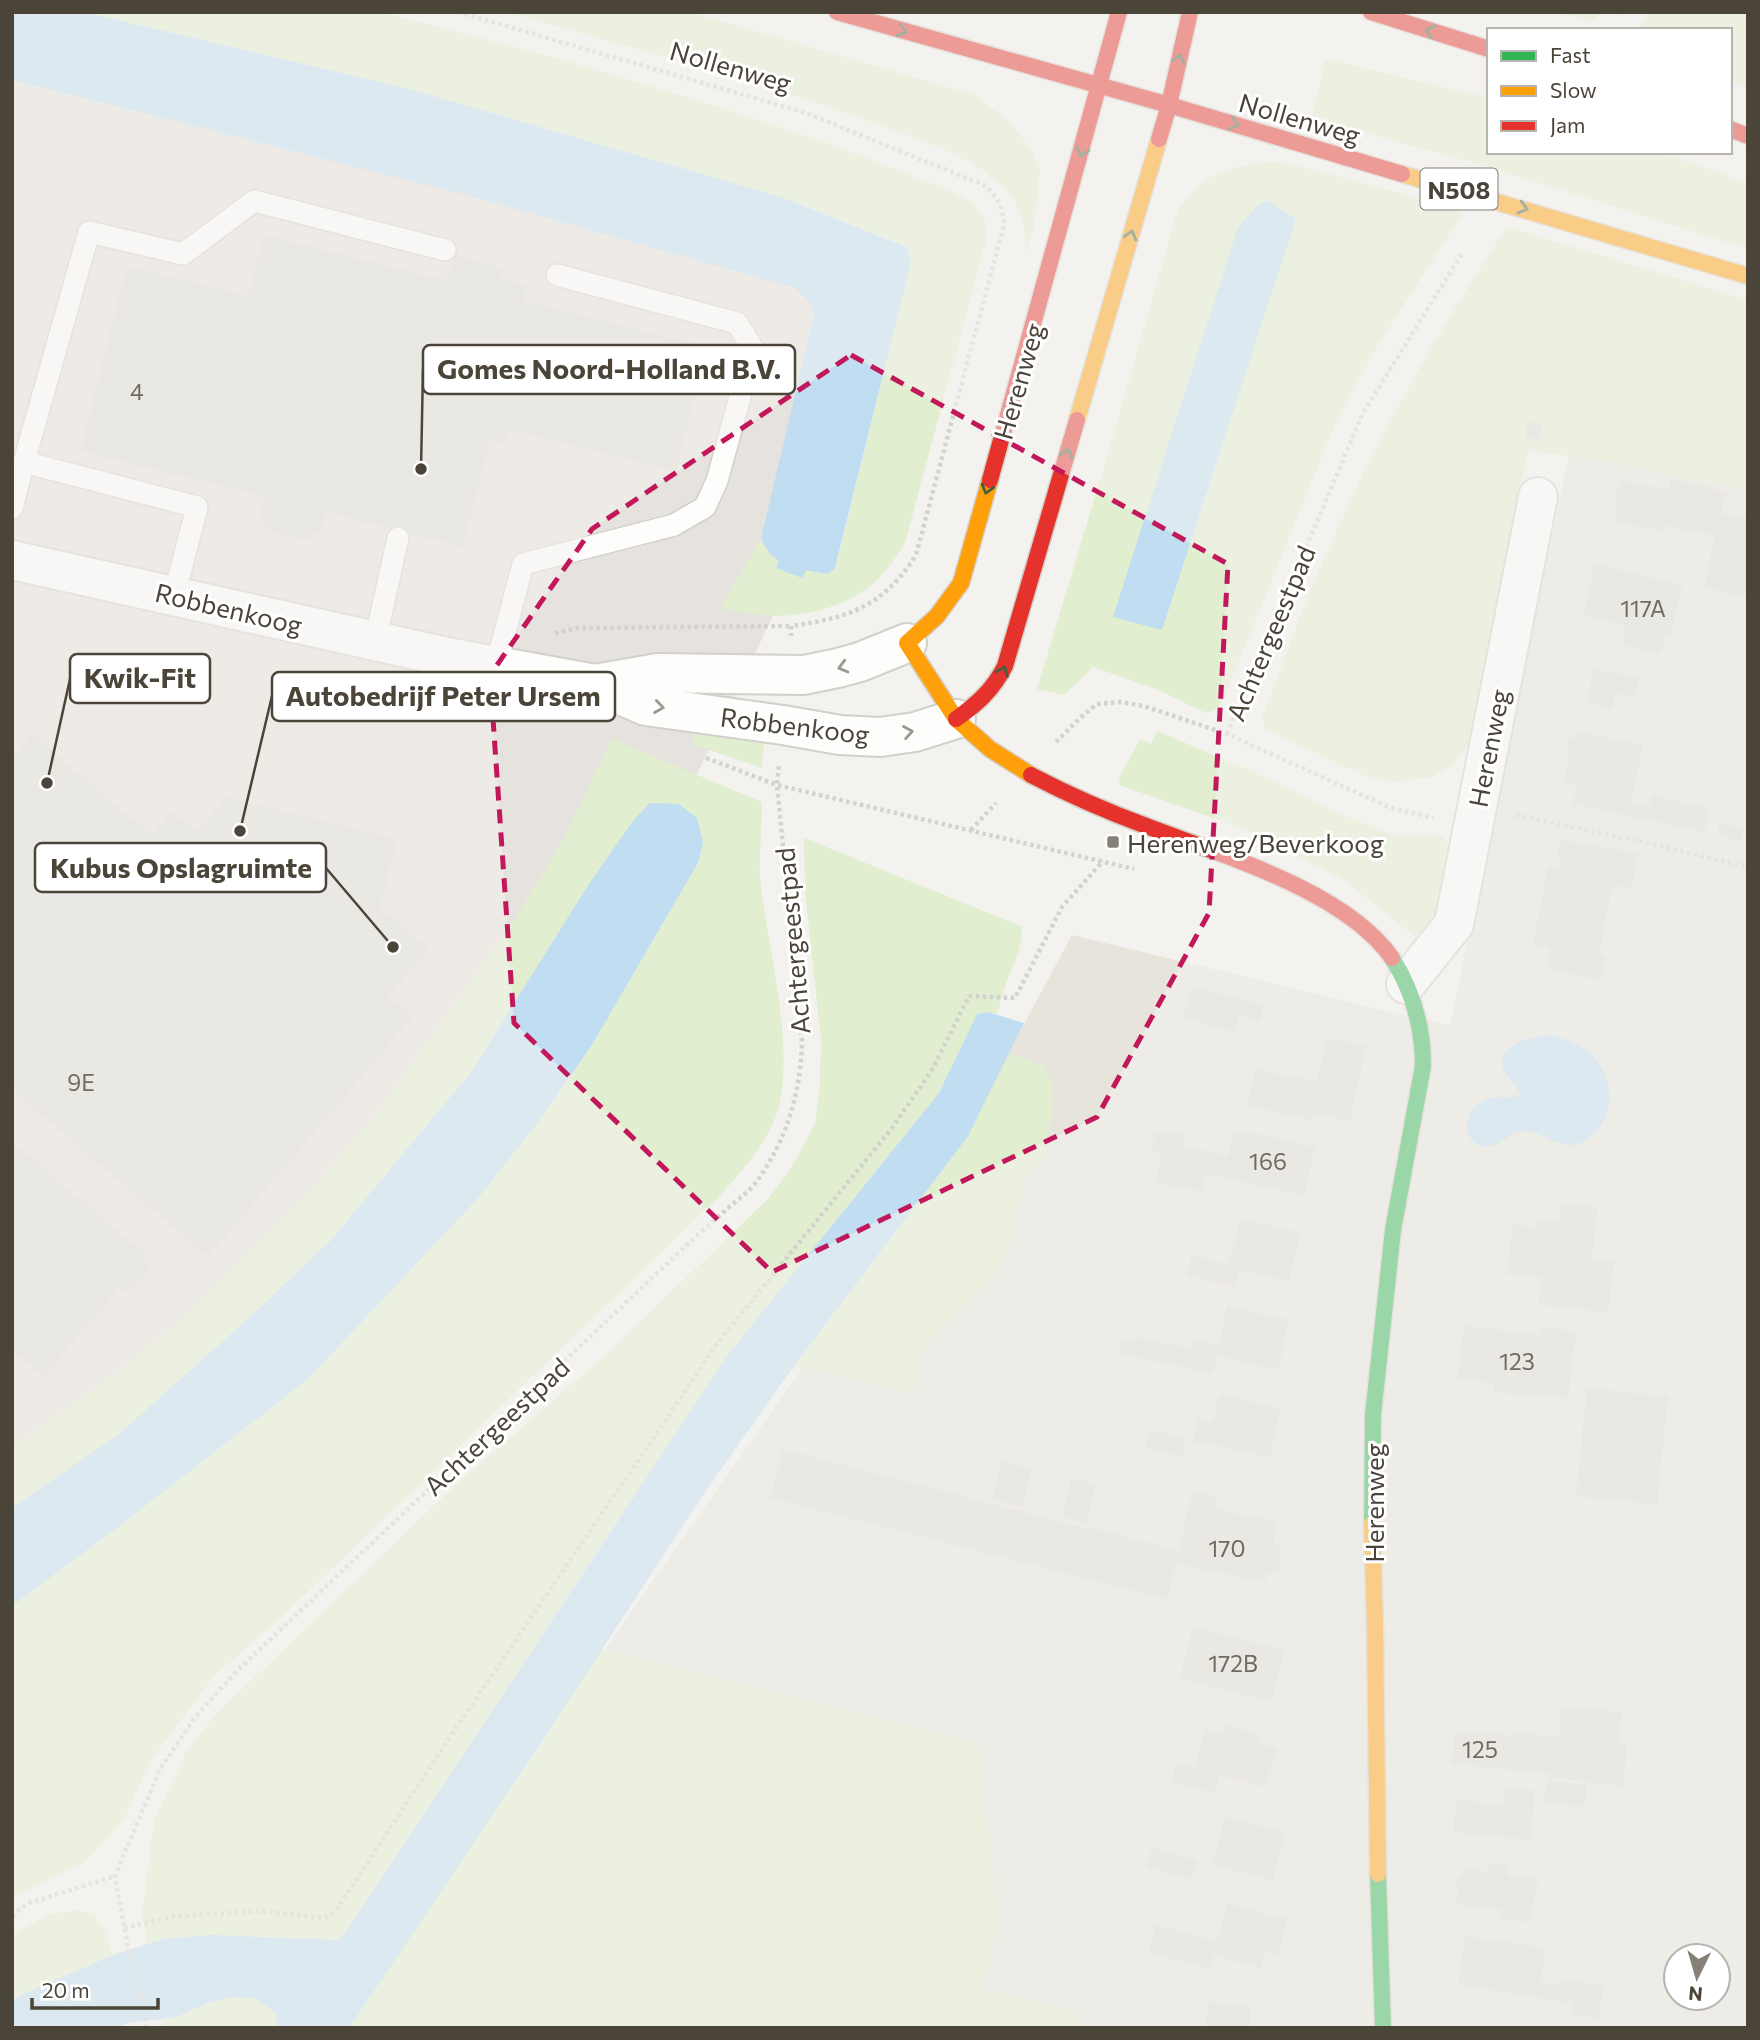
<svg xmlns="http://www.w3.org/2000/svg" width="1760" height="2040" font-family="Commissioner,sans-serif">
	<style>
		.residential { fill: #e7e4dc; fill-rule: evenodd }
		.industrial { fill: #e6e2de }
		.green { fill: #e1eecf }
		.water { fill: #c0ddf1 }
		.building { fill: #dedbd6 }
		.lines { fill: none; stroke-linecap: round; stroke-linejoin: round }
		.lane-casing { stroke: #d2d0cb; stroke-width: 24 }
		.street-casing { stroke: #d2d0cb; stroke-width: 42 }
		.fast-casing { stroke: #d3cfc5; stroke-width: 19 }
		.slow-casing { stroke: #d3cfc5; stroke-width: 19 }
		.jam-casing { stroke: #d3cfc5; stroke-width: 19 }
		.path { stroke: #d3d2cc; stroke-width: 4.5; stroke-dasharray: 3.5 3.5; stroke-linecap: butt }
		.lane { stroke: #fdfdfc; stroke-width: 21 }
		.street { stroke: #fdfdfc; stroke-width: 38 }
		.fast { stroke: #30b455; stroke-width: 16 }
		.slow { stroke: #ff9f0a; stroke-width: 16 }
		.jam { stroke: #e5322d; stroke-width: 16 }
		.oneway { stroke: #446040 }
		.oneway2 { stroke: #9b9791 }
		.marked { fill: none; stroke: #c2185b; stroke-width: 5; stroke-dasharray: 14 9; stroke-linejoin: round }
		.poi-dot { fill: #868178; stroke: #fff; stroke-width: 2.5 }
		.labels { text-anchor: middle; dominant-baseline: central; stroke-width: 6; stroke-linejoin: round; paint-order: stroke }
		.number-label { font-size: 23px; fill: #706a61 }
		.shield { fill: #fff; stroke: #817c74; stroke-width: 2 }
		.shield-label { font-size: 24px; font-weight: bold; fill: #4b4439 }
		.street-label { font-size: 26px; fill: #4b4439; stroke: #fff }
		.poi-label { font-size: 26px; fill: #4b4439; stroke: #fff; text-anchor: start }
		.leader { fill: none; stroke: #4b4439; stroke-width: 2.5 }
		.callout-dot { fill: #4b4439; stroke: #fff; stroke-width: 2.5 }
		.callout { fill: #fff; stroke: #4b4439; stroke-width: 2.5 }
		.callout-label { font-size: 28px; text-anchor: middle; font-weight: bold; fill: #4b4439 }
	</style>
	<rect width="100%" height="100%" fill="#f4f2ee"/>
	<path class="residential" d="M1569,454L1748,491V2028H361L594,1665L959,1145L1072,935L1450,1026ZM1676,1956H1718V1998H1676Z"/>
	<polygon class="industrial" points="12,45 876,266 809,541 673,824 12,1572"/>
	<g class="green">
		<path d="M84,12H381L560,59L729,110L822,141L951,191L974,204L986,223L987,237L905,543C896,557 887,571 875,582C849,606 808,616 774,616C757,616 737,611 720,608L761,539L769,554L806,570L838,559L911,263L907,246L781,197L409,89Z"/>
		<path d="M508,12H690L972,94L1007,119L1031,149L1040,172L1033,230L1026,255C1025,230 1024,210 1007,191C979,159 924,141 885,127C762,81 634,49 508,12Z"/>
		<polygon points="1556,12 1600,12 1593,22"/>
		<polygon points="1649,12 1748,12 1748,88 1730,80 1730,30 1638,30"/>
		<polygon points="1325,59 1489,98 1489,152 1660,152 1748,183 1748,249 1492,168 1312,118"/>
		<path d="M1272,161C1337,173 1400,194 1463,213L1375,350L1334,427L1223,700L1216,709L1206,713L1156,689L1093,667L1064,695L1037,689L1104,467L1178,209C1184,202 1190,194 1197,187C1216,169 1247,164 1272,161Z"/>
		<path d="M1507,227L1748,300V491L1594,459L1528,451L1475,733L1464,751L1451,766L1432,777L1392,782L1363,775L1265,729L1262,718C1283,664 1302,607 1326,554C1376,440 1438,330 1507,227Z"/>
		<polygon points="694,729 764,739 762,768 692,744"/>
		<polygon points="1157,731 1247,769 1375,829 1398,836 1440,835 1448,843 1435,917 1415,937 1347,882 1253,832 1119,785 1120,776 1140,739 1151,744"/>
		<path d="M612,739L762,802C762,830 758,860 761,888C769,951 797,1057 776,1116C763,1150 735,1179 710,1206L289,1610L214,1676L149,1763L125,1818L84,1863L12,1898V1606L130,1518L308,1379L480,1196L536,1125L592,1045L699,861L703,842L633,821L589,884L471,1072L331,1240L253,1314L118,1435L12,1508V1449L120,1370L183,1319L305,1198L377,1113L517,916L562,842Z"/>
		<path d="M804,838L1021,926C1024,946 1014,963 1007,981C1003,992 1000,1003 997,1014L988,1012L977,1014L939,1093L730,1352L340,1940L240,1936L163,1939L147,1944L142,1915L154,1821L186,1752L214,1716L459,1482L601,1359L767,1200L790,1170L815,1124L820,1086L821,1039L805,893Z"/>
		<polygon points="1010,1053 1042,1067 1050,1078 1053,1100 1046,1153 1035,1170 1023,1181 1014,1230 1007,1251 995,1275 929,1341 919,1362 914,1393 794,1366 968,1136"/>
		<polygon points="602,1649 978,1744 998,1921 983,1989 1079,2012 1075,2028 349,2028"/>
		<polygon points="78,1910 95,1916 106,1934 113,1955 25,1993 12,2001 12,1936 46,1915"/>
		<polygon points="235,1997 255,1999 275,2012 278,2028 163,2028 161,2018 177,2017 210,2002"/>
	</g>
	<g class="water">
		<polygon points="12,12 84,12 409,89 781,197 907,247 911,263 835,568 827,574 806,570 802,578 776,568 779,561 770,554 761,539 814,314 810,302 795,288 466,195 12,80"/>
		<polygon points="1267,200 1296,219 1162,630 1113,617 1238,227 1255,208"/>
		<polygon points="650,803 679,804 697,818 703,842 699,861 592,1045 536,1125 480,1196 308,1379 130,1518 12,1606 12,1508 118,1435 253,1314 331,1240 471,1072 589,884 633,821"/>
		<polygon points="988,1012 1024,1023 968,1136 794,1366 705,1492 535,1752 349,2028 278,2028 275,2012 255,1999 235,1997 210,2002 177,2017 129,2023 114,2028 12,2028 12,2001 25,1993 113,1955 163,1939 210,1935 340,1940 730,1352 939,1093 977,1014"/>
		<path d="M1551,1035C1564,1039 1581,1044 1590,1053C1613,1075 1617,1112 1593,1134C1589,1138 1585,1141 1580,1143C1558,1152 1546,1131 1525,1131C1509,1131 1496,1151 1481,1146C1471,1143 1467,1134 1467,1125C1469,1106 1483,1098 1500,1097C1508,1096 1513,1099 1521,1095C1517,1087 1505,1074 1503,1068C1495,1044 1536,1036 1551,1035Z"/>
	</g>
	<g class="building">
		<polygon points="264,235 447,281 454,255 503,268 500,279 528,285 524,301 707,347 676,471 508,429 504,443 490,440 463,547 326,512 322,527 318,532 307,539 287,537 273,533 265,525 261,515 263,496 80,451 127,266 248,296"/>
		<polygon points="1528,422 1543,425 1540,441 1525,437"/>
		<polygon points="1671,479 1727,492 1721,513 1748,519 1748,597 1704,587 1715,536 1662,525 1661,531 1614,521 1618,503 1615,498 1617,489 1622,486 1623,481 1668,490"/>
		<polygon points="1595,564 1682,585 1670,637 1665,636 1661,654 1622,645 1626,626 1583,615"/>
		<polygon points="1594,669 1640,678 1635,698 1615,693 1612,708 1587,702"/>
		<polygon points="1585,730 1592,732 1591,734 1643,745 1631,802 1650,807 1652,796 1710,808 1704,832 1573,804 1577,786 1564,782 1570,759 1566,753 1569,739 1575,736 1575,732 1585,733"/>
		<polygon points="32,734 151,835 171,811 196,832 226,797 397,839 380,908 429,949 388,996 413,1017 208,1257 12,1090 12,757"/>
		<polygon points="1720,823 1744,828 1741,841 1717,835"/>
		<polygon points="1561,840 1638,853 1632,889 1612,885 1599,955 1606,957 1602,980 1546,969 1550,948 1533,946 1548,866 1560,867 1562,859 1557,859"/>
		<polygon points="1192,986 1264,1005 1260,1021 1239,1014 1235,1032 1183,1018"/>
		<polygon points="1326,1038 1366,1046 1350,1121 1312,1113 1311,1120 1247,1106 1255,1069 1317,1082"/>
		<polygon points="1234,1129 1315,1147 1304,1195 1206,1174 1202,1192 1156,1182 1162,1153 1151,1151 1155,1131 1167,1134 1168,1130 1186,1134 1183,1146 1228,1156"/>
		<polygon points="12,1141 147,1256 143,1260 151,1267 128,1293 120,1287 43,1377 12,1350"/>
		<polygon points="1562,1202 1598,1207 1592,1258 1614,1261 1608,1313 1538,1304 1541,1278 1507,1274 1513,1224 1536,1227 1537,1220 1560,1223"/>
		<polygon points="1240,1218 1301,1233 1289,1281 1240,1270 1235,1287 1187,1275 1192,1255 1228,1265"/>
		<polygon points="1227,1306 1289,1320 1278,1370 1217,1356 1213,1374 1119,1353 1122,1338 1135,1342 1136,1337 1193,1349 1195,1340 1219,1345"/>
		<polygon points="1464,1326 1541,1335 1542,1327 1576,1331 1568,1398 1493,1392 1494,1384 1457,1379"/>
		<polygon points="1587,1388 1668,1397 1657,1504 1576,1496"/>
		<polygon points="1219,1395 1281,1408 1270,1457 1193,1441 1198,1419 1213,1422"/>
		<polygon points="1149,1430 1186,1438 1182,1456 1145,1448"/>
		<polygon points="782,1449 1088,1529 1088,1527 1179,1551 1189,1503 1195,1494 1205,1491 1215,1498 1217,1510 1277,1522 1273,1543 1277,1545 1281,1551 1278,1570 1271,1573 1267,1572 1265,1582 1177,1564 1167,1599 770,1498"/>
		<polygon points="1001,1461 1032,1468 1022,1507 992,1499"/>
		<polygon points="1072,1478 1096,1484 1086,1523 1062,1517"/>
		<polygon points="1193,1627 1285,1650 1272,1702 1180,1679"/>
		<polygon points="1562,1706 1622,1712 1619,1743 1627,1744 1623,1786 1548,1777 1548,1773 1452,1764 1455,1730 1502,1734 1502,1736 1515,1738 1515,1733 1559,1737"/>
		<polygon points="1226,1725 1260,1734 1258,1743 1277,1748 1267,1787 1219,1775 1214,1793 1171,1783 1176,1763 1195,1767 1204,1729 1223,1735"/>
		<polygon points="1547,1780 1587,1785 1584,1807 1544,1803"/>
		<polygon points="1506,1788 1535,1791 1531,1840 1453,1832 1457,1800 1504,1805"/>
		<polygon points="1225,1817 1286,1832 1273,1880 1212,1865"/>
		<polygon points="1152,1848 1197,1860 1192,1879 1147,1867"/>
		<polygon points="1490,1863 1509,1865 1508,1875 1538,1879 1530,1922 1500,1918 1502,1910 1456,1904 1458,1889 1456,1885 1457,1876 1461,1874 1462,1869 1488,1872"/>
		<polygon points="1227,1904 1244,1908 1244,1906 1250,1907 1249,1910 1287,1919 1278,1955 1265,1951 1261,1968 1213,1955 1210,1969 1149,1953 1156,1925 1217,1941"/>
		<polygon points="1465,1936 1546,1948 1541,1982 1559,1985 1560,1979 1603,1986 1598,2019 1571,2014 1572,2003 1458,1985"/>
		<polygon points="1208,2002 1251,2005 1250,2028 1206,2028"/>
	</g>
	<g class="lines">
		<defs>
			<g id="lane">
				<polyline points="24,462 89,232 183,254 254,201 445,250"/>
				<polyline points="12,508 24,462 197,507 174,596"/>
				<polyline points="375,641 398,538"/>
				<polyline points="496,666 523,564 674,525 705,507 717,481 753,349 737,323 557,275"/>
			</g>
			<g id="street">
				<polyline points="12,560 447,657 595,684 646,706 783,725 840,735 880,737 915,732 956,719"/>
				<polyline points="595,684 658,673 804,675 838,668 860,662 907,643"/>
				<polyline points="1406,984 1454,924 1538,497"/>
			</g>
			<g id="fast">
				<path d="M1372,1524L1373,1415L1393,1230L1423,1066C1423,1027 1413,991 1392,958"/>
				<polyline points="1378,1874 1383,2028"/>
			</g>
			<g id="slow">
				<polyline points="1402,174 1748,276"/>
				<polyline points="1077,420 1159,139"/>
				<polyline points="990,480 961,583 937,616 907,643 956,719 990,749 1031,775"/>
				<polyline points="1372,1524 1375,1625 1378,1874"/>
			</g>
			<g id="jam">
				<polyline points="837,12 1169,105 1402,174"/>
				<polyline points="1371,12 1489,49"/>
				<polyline points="1730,129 1748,136"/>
				<polyline points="1159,139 1169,105 1190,12"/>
				<polyline points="990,480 1119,12"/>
				<path d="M956,719C977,704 993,690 1005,666L1077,420"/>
				<path d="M1031,775C1069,795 1108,812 1149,827C1224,856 1345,891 1392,958"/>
			</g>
		</defs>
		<use href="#lane" class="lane-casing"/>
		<use href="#street" class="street-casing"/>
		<use href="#fast" class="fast-casing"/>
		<use href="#slow" class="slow-casing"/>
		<use href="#jam" class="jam-casing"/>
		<g class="path">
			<path d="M458,12L806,113L984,185C998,198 1003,206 1004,225L916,555C884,606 849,618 791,626V636"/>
			<polyline points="1621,14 1622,12"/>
			<polyline points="555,633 577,628 791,626"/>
			<polyline points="1227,734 1363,413 1463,252"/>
			<polyline points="1056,742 1080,718 1097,704 1120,702 1144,706 1227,734 1391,808 1434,818"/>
			<polyline points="706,758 777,785 1134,869"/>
			<polyline points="1516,815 1669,848 1748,867"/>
			<polyline points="971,830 996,803"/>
			<polyline points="12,1916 26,1904 115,1876"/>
			<polyline points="124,1928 175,1916 263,1911 325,1918 335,1912 452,1734 720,1340 892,1128 932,1070 969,996 1015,998 1062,907 1103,861"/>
			<path d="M147,2028L127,1942L115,1876L160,1769L196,1716L239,1669L690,1242C704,1229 719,1216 734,1203C741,1197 748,1192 754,1185C786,1143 801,1093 802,1040L777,785L779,764"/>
		</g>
		<use href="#lane" class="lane"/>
		<use href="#street" class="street"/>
		<use href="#fast" class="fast"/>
		<use href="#slow" class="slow"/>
		<use href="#jam" class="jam"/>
	</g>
	<defs><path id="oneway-chevron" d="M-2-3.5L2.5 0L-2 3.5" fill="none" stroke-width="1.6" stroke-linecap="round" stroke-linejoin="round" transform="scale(1.75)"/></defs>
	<g class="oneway">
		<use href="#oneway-chevron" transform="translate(902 31) rotate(16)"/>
		<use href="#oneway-chevron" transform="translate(1430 31) rotate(-163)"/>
		<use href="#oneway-chevron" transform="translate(1179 59) rotate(-77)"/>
		<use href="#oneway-chevron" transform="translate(1234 124) rotate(16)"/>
		<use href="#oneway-chevron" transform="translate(1082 152) rotate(106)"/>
		<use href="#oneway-chevron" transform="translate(1523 208) rotate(16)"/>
		<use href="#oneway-chevron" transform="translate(1131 235) rotate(-74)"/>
		<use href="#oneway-chevron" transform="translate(1067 453) rotate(-74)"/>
		<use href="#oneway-chevron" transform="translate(987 489) rotate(106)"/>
		<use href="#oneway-chevron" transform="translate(1003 671) rotate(-69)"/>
	</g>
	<g class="oneway2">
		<use href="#oneway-chevron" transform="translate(843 667) rotate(165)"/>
		<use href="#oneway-chevron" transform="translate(659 707) rotate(8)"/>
		<use href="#oneway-chevron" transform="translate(908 732) rotate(-10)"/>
	</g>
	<path d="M0 0H1760V2040H0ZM851,355L1228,564L1209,913L1097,1117L772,1272L514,1023L490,675L592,529Z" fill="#f4f2ee" fill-opacity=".55" fill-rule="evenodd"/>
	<path class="marked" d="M851,355L1228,564L1209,913L1097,1117L772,1272L514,1023L490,675L592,529Z"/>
	<rect class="poi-dot" x="1106" y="835" width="14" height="14" rx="3.5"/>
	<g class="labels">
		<g class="number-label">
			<text x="137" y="391">4</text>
			<text x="1643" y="608">117A</text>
			<text x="81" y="1082">9E</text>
			<text x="1268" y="1161">166</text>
			<text x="1517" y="1361">123</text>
			<text x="1227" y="1548">170</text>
			<text x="1233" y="1663">172B</text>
			<text x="1480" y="1749">125</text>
		</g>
		<rect class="shield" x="1420.5" y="168.5" width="77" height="41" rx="5"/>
		<g class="shield-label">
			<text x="1459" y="189">N508</text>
		</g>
		<g class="street-label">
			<text transform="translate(731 66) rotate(16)">Nollenweg</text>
			<text transform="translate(1300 118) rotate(16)">Nollenweg</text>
			<text transform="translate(1018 381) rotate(-74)">Herenweg</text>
			<text transform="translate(229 608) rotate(13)">Robbenkoog</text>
			<text transform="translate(1270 633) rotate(-67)">Achtergeestpad</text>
			<text transform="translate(795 725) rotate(7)">Robbenkoog</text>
			<text transform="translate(1488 748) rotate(-79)">Herenweg</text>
			<text transform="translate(792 941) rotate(-95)">Achtergeestpad</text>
			<text transform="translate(496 1426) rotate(-43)">Achtergeestpad</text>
			<text transform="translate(1373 1503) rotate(-90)">Herenweg</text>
		</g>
		<g class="poi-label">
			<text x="1127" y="842">Herenweg/Beverkoog</text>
		</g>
	</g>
	<path class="leader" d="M421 469L423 369M47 783L70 679M240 831L272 696M393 947L326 868"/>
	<g class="callout-dot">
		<circle cx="421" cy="469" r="7"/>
		<circle cx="47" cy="783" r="7"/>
		<circle cx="240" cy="831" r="7"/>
		<circle cx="393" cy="947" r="7"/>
	</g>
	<g class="callout">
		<rect x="423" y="345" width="372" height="49" rx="7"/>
		<rect x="70" y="654" width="140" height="49" rx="7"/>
		<rect x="272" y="672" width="343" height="49" rx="7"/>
		<rect x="35" y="843" width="291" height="49" rx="7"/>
	</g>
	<g class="callout-label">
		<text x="609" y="379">Gomes Noord-Holland B.V.</text>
		<text x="140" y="688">Kwik-Fit</text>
		<text x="443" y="706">Autobedrijf Peter Ursem</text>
		<text x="181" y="878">Kubus Opslagruimte</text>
	</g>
	<rect width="1760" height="2040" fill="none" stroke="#4b4439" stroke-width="28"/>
	<rect x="1487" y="28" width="245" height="126" fill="#ffffff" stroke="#b7b4b0" stroke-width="2"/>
	<rect x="1501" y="51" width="35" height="10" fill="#30b455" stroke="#b7b4b0" stroke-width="2"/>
	<text x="1550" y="63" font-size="21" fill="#4b4439">Fast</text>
	<rect x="1501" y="86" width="35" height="10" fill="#ff9f0a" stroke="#b7b4b0" stroke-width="2"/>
	<text x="1550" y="98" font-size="21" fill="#4b4439">Slow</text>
	<rect x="1501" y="121" width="35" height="10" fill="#e5322d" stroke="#b7b4b0" stroke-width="2"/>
	<text x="1550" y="133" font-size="21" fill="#4b4439">Jam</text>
	<g transform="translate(1697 1977) rotate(185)"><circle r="33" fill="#ffffff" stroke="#b7b4b0" stroke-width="2"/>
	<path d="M0-5L12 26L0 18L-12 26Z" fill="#868178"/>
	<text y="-10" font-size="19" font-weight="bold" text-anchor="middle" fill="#4b4439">N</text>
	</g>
	<path d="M32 1998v10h126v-10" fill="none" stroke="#4b4439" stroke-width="3.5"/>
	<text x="42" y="1998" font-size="21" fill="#4b4439" stroke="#ffffff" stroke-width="5" paint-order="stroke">20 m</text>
</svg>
